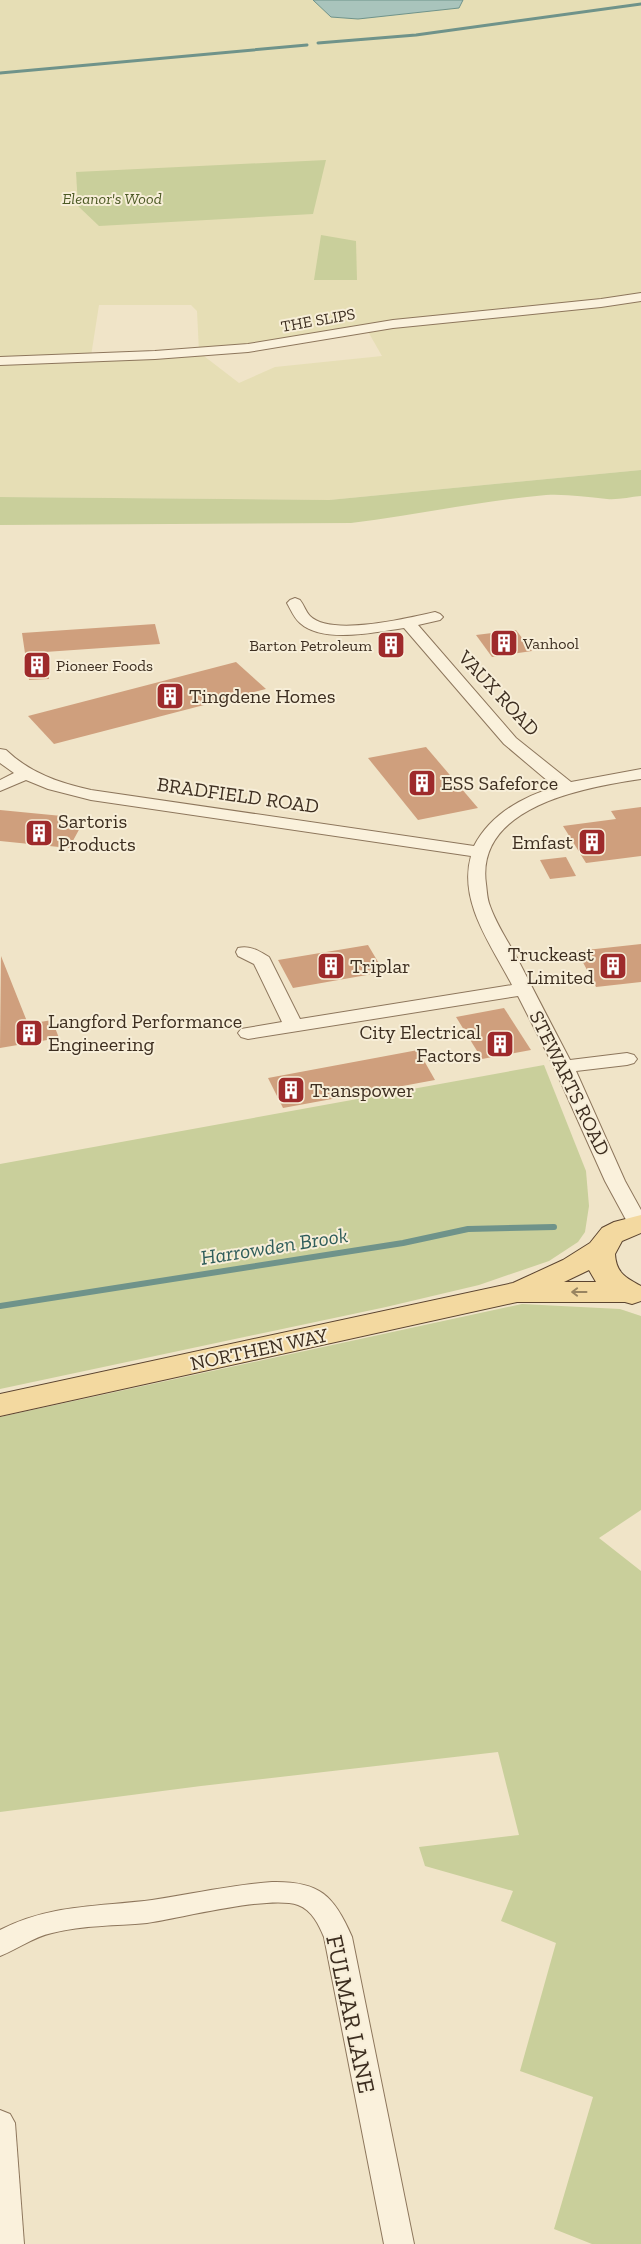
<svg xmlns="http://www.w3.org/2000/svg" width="641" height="2244" font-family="'Zilla Slab',serif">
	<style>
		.farmland { fill: #e6deb5; fill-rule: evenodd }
		.green { fill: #c9cf9b }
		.water { fill: #a9c4bc; stroke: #6f938a }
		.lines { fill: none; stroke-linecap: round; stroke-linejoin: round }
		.stream-far1 { stroke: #6f938a; stroke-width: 3 }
		.stream { stroke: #6f938a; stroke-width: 6 }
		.building { fill: #cf9f7d }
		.minor-casing { stroke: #8d765c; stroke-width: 2 }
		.primary-casing { stroke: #5b4430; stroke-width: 2 }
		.minor { fill: #faf1dc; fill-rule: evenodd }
		.primary { fill: #f3d9a0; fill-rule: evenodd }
		.oneway { stroke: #988460 }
		.labels { text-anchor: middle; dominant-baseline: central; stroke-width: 4; stroke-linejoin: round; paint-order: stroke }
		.far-park-label { font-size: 16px; font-style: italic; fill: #4d5a26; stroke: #f7eed8 }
		.far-street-label { font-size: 16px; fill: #3d2e20; stroke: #f7eed8 }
		.far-poi-label { font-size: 16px; fill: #3d2e20; stroke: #f7eed8; text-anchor: start }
		.street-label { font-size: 20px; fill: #3d2e20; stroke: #f7eed8 }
		.poi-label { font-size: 20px; fill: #3d2e20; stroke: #f7eed8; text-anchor: start }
		.water-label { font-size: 21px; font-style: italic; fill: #2f5d5a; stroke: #f7eed8 }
		.near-street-label { font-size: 24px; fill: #3d2e20; stroke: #f7eed8 }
	</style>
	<rect width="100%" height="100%" fill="#f0e4c8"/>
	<path class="farmland" d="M0,0H641V470L329,500L0,497ZM99,305H191L197,311L199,352L91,356ZM366,328L382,356L275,367L239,383L200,353Z"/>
	<g class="green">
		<polygon points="326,160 313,214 99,226 78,206 76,172"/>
		<polygon points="321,235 356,241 357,280 314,280"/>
		<path d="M641,470V496C630,497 618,500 607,499C586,497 567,494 546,495C480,501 416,515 351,523L0,525V497L329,500Z"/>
		<polygon points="544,1065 586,1171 589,1206 585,1232 578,1242 549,1261 479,1285 386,1307 0,1389 0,1164"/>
		<polygon points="522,1304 620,1309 641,1316 641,1510 599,1538 641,1571 641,2244 592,2244 554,2229 593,2097 520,2071 556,1943 501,1921 513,1891 425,1866 419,1847 519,1835 498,1752 201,1786 0,1812 0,1417"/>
	</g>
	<polygon class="water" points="313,0 463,0 459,8 358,19 331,17"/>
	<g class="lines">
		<g class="stream-far1">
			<polyline points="318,43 416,35 641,4"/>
			<polyline points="0,73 307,45"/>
		</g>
		<polyline class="stream" points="0,1306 403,1243 468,1229 554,1227"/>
	</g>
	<g class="building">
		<polygon points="155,624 160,644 45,652 49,679 29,680 22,633"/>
		<polygon points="516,630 532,651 492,657 476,635"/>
		<polygon points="236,662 266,689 54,744 28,716"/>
		<polygon points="426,747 478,808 418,820 368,758"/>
		<polygon points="641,807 641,856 586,863 563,826 616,819 611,811"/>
		<polygon points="0,810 62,816 58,823 81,826 69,848 0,841"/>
		<polygon points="566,857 576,876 550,879 540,860"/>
		<polygon points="641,944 641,982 596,987 577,951"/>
		<polygon points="368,945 384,972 293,988 278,960"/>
		<polygon points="1,956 28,1024 52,1020 59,1038 0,1048"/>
		<polygon points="504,1008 531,1050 482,1059 456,1017"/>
		<polygon points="418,1050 435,1080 283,1108 268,1078"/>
	</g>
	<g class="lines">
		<defs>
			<g id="minor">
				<polygon points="641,293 641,301 601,307 393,328 248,352 155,359 0,365 0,357 155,351 248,344 393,320 601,299"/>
				<path d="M295,598L300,600C304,605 306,612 310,616C331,637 408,618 435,612L440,614L443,617L440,620L418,625L516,738L571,782L641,769V779C586,787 475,806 486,884C487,891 487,899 490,906C496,923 507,940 516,956C534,991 552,1026 570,1060L627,1053L634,1055L637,1059L634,1063L627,1065L576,1071L625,1181L641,1210V1230L631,1229L605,1181L554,1067L518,996L248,1039L241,1037L238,1033L241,1029L282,1022L254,964L238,956L236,952L238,948C250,945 259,951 269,957L300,1019L512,985C492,946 458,902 471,856L91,800L48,789L26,780L0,791V780L14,773L0,763V749L6,750C30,773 59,783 91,790L474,846C490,815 522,797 555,787L504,744L404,628C376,632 323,644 300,623C294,618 291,610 287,603L290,600Z"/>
				<path d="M272,1882C319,1881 334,1895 352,1937L414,2244H384L324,1937C319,1925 312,1910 298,1905C269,1895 182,1918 147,1923C116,1926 83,1925 52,1933C33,1937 18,1949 0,1956V1930C50,1904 98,1907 152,1900C192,1894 231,1885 272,1882Z"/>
				<polygon points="0,2110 10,2114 15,2123 24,2244 0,2244"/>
			</g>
			<path id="primary" d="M641,1215V1233L622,1241L615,1254C616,1273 626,1278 641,1286V1301L632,1304L625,1302H517L0,1416V1394L513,1283L563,1260L590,1243L602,1228L614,1222ZM589,1270L596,1282H564Z"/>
		</defs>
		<use href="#minor" class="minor-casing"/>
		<use href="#primary" class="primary-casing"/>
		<use href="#minor" class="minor"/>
		<use href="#primary" class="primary"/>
	</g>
	<defs><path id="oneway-shaft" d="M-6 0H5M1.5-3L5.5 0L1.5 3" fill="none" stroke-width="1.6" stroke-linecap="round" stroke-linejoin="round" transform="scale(1.25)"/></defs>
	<use class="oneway" href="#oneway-shaft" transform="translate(579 1292) rotate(180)"/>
	<defs>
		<symbol id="building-square" viewBox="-11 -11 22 22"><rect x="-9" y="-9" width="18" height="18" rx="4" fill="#9e2a2b" stroke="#f7eed8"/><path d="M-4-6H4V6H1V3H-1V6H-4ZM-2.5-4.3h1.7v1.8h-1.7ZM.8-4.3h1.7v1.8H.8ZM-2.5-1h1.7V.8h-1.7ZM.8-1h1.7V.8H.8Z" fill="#fff"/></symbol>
	</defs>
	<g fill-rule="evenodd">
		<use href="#building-square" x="488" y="627" width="32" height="32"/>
		<use href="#building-square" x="375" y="629" width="32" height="32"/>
		<use href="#building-square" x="21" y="649" width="32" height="32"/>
		<use href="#building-square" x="154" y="680" width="32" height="32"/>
		<use href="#building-square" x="406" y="767" width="32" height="32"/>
		<use href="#building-square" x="23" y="817" width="32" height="32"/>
		<use href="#building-square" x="576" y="826" width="32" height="32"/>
		<use href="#building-square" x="315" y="950" width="32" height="32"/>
		<use href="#building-square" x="597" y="950" width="32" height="32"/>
		<use href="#building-square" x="13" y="1017" width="32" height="32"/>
		<use href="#building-square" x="484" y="1028" width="32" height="32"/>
		<use href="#building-square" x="275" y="1074" width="32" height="32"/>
	</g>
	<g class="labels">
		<g class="far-park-label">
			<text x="112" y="198">Eleanor's Wood</text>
		</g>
		<g class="far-street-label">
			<text transform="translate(318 320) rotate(-10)">THE SLIPS</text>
		</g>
		<g class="far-poi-label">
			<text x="523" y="643">Vanhool</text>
			<text x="372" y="645" text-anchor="end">Barton Petroleum</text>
			<text x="56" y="665">Pioneer Foods</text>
		</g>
		<g class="street-label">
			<text transform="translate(499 693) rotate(47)">VAUX ROAD</text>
			<text transform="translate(238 795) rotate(8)">BRADFIELD ROAD</text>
			<text transform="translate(570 1083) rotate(64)">STEWARTS ROAD</text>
			<text transform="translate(259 1349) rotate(-12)">NORTHEN WAY</text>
		</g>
		<g class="poi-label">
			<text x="189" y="696">Tingdene Homes</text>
			<text x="441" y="783">ESS Safeforce</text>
			<text x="58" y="821">Sartoris<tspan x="58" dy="23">Products</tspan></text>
			<text x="573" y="842" text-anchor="end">Emfast</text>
			<text x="594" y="954" text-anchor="end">Truckeast<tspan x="594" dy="23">Limited</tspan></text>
			<text x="350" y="966">Triplar</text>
			<text x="48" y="1021">Langford Performance<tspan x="48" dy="23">Engineering</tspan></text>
			<text x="481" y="1032" text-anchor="end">City Electrical<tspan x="481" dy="23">Factors</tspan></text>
			<text x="310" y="1090">Transpower</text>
		</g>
		<g class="water-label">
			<text transform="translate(274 1246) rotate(-9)">Harrowden Brook</text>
		</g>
		<g class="near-street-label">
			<text transform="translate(351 2014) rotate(78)">FULMAR LANE</text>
		</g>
	</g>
</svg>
